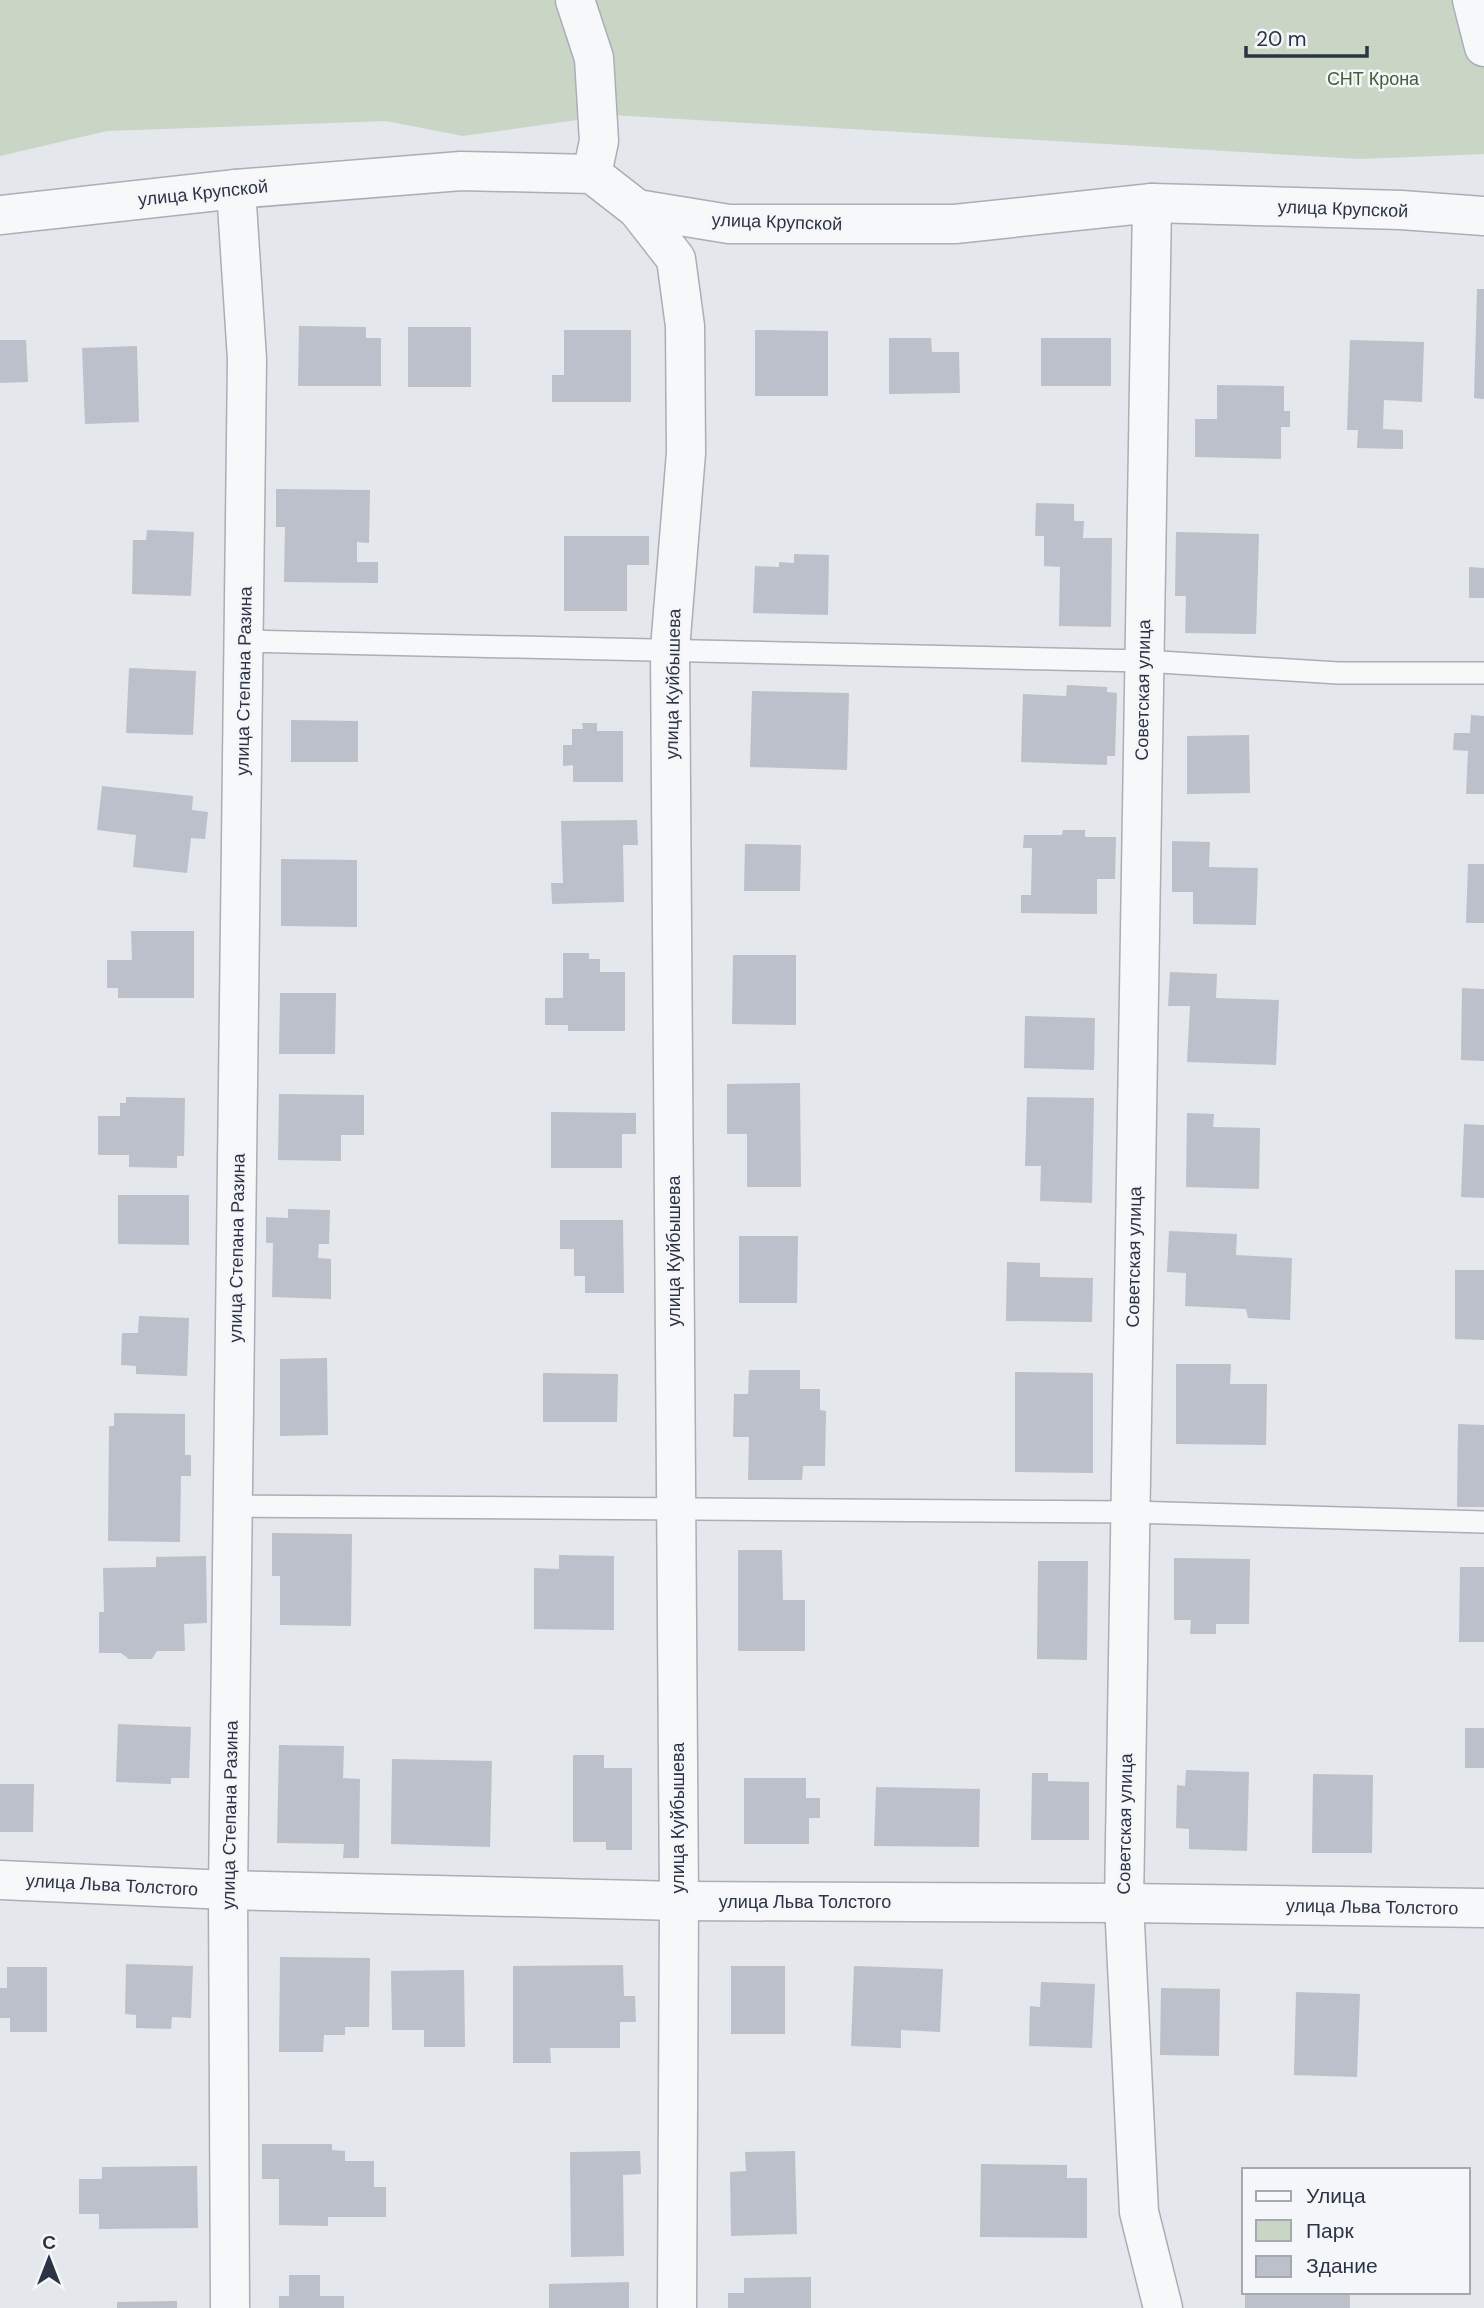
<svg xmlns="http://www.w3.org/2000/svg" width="1484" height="2308" font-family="'DM Sans',sans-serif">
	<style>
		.green { fill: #c9d6c5 }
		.building { fill: #bbc0ca }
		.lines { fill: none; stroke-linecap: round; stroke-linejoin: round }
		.lane-casing { stroke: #a9aeb7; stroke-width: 24 }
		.street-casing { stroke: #a9aeb7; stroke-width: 41 }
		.lane { stroke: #f7f8fa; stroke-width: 21 }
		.street { stroke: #f7f8fa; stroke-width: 38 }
		.labels { text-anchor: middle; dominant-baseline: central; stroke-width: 5; stroke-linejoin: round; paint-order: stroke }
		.park-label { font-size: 18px; fill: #3f6138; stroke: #f4f6f9 }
		.street-label { font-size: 18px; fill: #2b3445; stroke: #f4f6f9 }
	</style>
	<rect width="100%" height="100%" fill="#e4e7ec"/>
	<polygon class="green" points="0,0 1484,0 1484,154 1360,159 612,115 463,136 386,121 107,131 0,156"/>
	<g class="building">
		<polygon points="1477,289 1484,289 1484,399 1474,398"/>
		<polygon points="299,326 366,327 366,338 381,338 381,386 298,386"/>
		<rect x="408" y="327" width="63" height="60"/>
		<polygon points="564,330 631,330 631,402 552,402 552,375 564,375"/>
		<polygon points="755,330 828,331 828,396 755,396"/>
		<polygon points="889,338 931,338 932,352 959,352 960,393 889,394"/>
		<rect x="1041" y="338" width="70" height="48"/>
		<polygon points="0,340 26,340 28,382 0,383"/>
		<polygon points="1350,340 1424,342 1422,402 1384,400 1383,429 1403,430 1403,449 1357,448 1358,430 1347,430"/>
		<polygon points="137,346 139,422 85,424 82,348"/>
		<polygon points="1217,385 1284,386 1284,411 1290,411 1290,427 1281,427 1281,459 1195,457 1195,419 1217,419"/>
		<polygon points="276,489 370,490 369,543 357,542 357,562 378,562 378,583 284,582 285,527 276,527"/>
		<polygon points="1036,503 1074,504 1074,521 1084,521 1083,538 1112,538 1111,627 1059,626 1060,567 1044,566 1044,536 1035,536"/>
		<polygon points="147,530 194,532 191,596 132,594 133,540 146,540"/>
		<polygon points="1176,532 1259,534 1256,634 1185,633 1186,596 1175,596"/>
		<polygon points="564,536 649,536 649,565 627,565 627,611 564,611"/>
		<polygon points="794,554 829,555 828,615 753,613 755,566 779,567 779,562 794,563"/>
		<polygon points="1469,567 1484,568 1484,598 1469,598"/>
		<polygon points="129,668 196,671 193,735 126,733"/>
		<polygon points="1067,685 1107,687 1107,692 1117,693 1115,756 1107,756 1107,765 1021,762 1023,694 1066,696"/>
		<polygon points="752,691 849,693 847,770 750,767"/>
		<polygon points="1471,715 1484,716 1484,794 1466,794 1468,751 1453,750 1454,733 1470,733"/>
		<polygon points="291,720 358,721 358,762 291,762"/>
		<polygon points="582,723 597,723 597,731 623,731 623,782 573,782 573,765 563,766 563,745 572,745 572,729 583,729"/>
		<polygon points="1249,735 1250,793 1187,794 1187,736"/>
		<polygon points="102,786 193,796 192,810 208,812 205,839 191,838 187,873 133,867 136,835 97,830"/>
		<polygon points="637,820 638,845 623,845 624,902 552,904 551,883 563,883 561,821"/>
		<polygon points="1063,830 1085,830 1085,837 1116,837 1115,879 1097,879 1097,914 1021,913 1021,895 1031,895 1032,848 1023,848 1024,835 1062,835"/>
		<polygon points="1172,841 1210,842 1209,867 1258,868 1256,925 1193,924 1193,892 1172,892"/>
		<polygon points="745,844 801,845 800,891 744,891"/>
		<polygon points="281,859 357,860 357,927 281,926"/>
		<polygon points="1468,864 1484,864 1484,923 1466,923"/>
		<polygon points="131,931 194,931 194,998 118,998 118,988 107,988 107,960 132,960"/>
		<polygon points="563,953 589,953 589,959 600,959 600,972 625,972 625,1031 568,1031 568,1025 545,1025 545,998 563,998"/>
		<polygon points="733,955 796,955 796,1025 732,1024"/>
		<polygon points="1170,972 1217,974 1216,998 1279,1000 1276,1065 1187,1062 1190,1006 1168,1006"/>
		<polygon points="1462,988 1484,989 1484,1061 1461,1060"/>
		<polygon points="280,993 336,993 335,1054 279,1054"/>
		<polygon points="1025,1016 1095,1018 1094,1070 1024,1068"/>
		<polygon points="800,1083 801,1187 747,1187 747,1134 727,1134 727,1084"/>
		<polygon points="279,1094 364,1095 364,1135 341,1135 341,1161 278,1160"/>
		<polygon points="126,1097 185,1098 184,1156 177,1156 177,1168 129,1167 129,1155 98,1155 98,1116 120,1116 120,1103 126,1103"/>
		<polygon points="1027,1097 1094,1098 1092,1203 1040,1201 1041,1166 1025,1166"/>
		<polygon points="551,1112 636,1113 636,1134 622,1134 622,1168 551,1168"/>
		<polygon points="1187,1113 1214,1114 1213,1127 1260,1128 1259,1189 1186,1187"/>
		<polygon points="1464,1124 1484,1125 1484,1198 1461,1197"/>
		<polygon points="118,1195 189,1195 189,1245 118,1244"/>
		<polygon points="288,1209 330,1210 329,1244 319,1244 318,1258 331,1259 331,1299 272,1297 273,1243 266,1243 266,1217 288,1218"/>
		<polygon points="560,1220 623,1220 624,1293 585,1293 585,1276 574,1276 574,1249 560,1249"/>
		<polygon points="1169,1231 1237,1234 1236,1255 1292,1258 1290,1320 1248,1318 1246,1309 1185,1306 1186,1273 1167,1272"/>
		<polygon points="739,1236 798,1236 797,1303 739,1303"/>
		<polygon points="1007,1262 1040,1263 1040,1277 1093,1278 1092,1322 1006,1321"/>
		<polygon points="1455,1270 1484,1270 1484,1340 1455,1339"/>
		<polygon points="139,1316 189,1318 187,1376 136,1374 136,1366 121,1365 122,1333 138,1333"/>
		<polygon points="327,1358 328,1435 280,1436 280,1359"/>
		<polygon points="1176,1364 1231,1364 1230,1384 1267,1384 1266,1445 1176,1444"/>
		<polygon points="749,1370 800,1370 800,1389 820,1389 820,1410 826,1411 825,1466 803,1466 802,1480 748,1480 749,1437 733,1437 734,1394 748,1394"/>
		<polygon points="1015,1372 1093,1373 1093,1473 1015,1472"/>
		<polygon points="543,1373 618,1374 617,1422 543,1422"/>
		<polygon points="114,1413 185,1414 185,1455 191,1455 191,1476 181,1476 180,1542 108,1541 109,1426 114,1426"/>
		<polygon points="1458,1424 1484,1425 1484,1507 1457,1507"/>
		<polygon points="272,1533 352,1534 351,1626 280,1625 280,1576 272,1576"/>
		<polygon points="738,1550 782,1550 783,1600 805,1600 805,1651 738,1651"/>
		<polygon points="559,1555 614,1556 614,1630 534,1629 534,1568 559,1569"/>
		<polygon points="206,1556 207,1623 184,1624 185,1651 157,1651 152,1659 129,1659 121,1653 99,1653 99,1612 104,1612 103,1568 156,1567 156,1557"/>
		<polygon points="1174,1558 1250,1559 1249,1624 1216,1624 1216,1634 1190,1634 1191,1620 1174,1620"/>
		<polygon points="1038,1561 1088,1561 1087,1660 1037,1659"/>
		<polygon points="1460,1567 1484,1567 1484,1642 1459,1642"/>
		<polygon points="118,1724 191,1727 189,1778 171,1778 171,1784 116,1782"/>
		<rect x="1465" y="1728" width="19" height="40"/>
		<polygon points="279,1745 344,1746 343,1778 360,1779 359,1858 343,1858 344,1844 277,1843"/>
		<polygon points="573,1755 604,1755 604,1768 632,1768 632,1850 606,1850 606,1842 573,1842"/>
		<polygon points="392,1759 492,1761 490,1847 391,1844"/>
		<polygon points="1186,1770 1249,1772 1247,1851 1189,1849 1189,1829 1176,1828 1177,1785 1185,1786"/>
		<polygon points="1032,1773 1048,1773 1048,1781 1089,1782 1089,1840 1031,1840"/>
		<polygon points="1313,1774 1373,1775 1372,1853 1312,1853"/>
		<polygon points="744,1778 806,1778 806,1798 820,1798 820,1818 809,1818 809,1844 744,1844"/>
		<polygon points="0,1784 34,1784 33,1832 0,1832"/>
		<polygon points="876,1787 980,1789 979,1847 874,1846"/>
		<polygon points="280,1957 370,1958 369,2027 345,2027 345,2035 324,2035 323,2052 279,2052"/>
		<polygon points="126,1964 193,1966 191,2018 172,2017 171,2029 136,2028 136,2015 125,2014"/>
		<polygon points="623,1965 624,1996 635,1996 636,2022 620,2022 620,2048 550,2048 551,2063 513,2063 513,1966"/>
		<rect x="731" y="1966" width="54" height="68"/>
		<polygon points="854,1966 943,1969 940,2032 901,2030 901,2048 851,2046"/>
		<polygon points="7,1967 47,1967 47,2032 10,2032 10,2018 0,2018 0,1988 7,1988"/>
		<polygon points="464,1970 465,2047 424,2047 424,2030 392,2030 391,1971"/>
		<polygon points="1041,1982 1095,1984 1092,2048 1029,2046 1030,2006 1040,2007"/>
		<polygon points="1161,1988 1220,1989 1219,2056 1160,2055"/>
		<polygon points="1296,1992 1360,1994 1357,2077 1294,2075"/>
		<polygon points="262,2144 332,2144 332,2150 345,2151 345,2161 374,2161 374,2187 386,2187 386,2217 328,2217 328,2226 279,2225 279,2179 262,2179"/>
		<polygon points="640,2151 641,2174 623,2175 624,2256 571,2257 570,2152"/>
		<polygon points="795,2151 797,2234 731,2236 730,2172 746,2171 745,2152"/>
		<polygon points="981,2164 1067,2165 1067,2178 1087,2178 1087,2238 980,2237"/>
		<polygon points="197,2166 198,2228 99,2229 99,2214 79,2214 79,2179 102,2179 102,2167"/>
		<polygon points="289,2275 320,2275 320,2296 344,2296 344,2308 279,2308 279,2296 289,2296"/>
		<polygon points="811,2277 811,2308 728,2308 728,2293 744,2293 744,2278"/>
		<polygon points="629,2282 629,2308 549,2308 549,2284"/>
		<rect x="1245" y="2292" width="105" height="16"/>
		<polygon points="177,2301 177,2308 117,2308 117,2302"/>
	</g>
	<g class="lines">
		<defs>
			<g id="lane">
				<polyline points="245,641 1144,661 1338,673 1484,673"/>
				<polyline points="234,1506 1130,1512 1484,1522"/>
			</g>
			<g id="street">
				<polyline points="575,0 594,58 599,141 592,174"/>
				<polyline points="1472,0 1484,47"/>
				<polyline points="1152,203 1124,1903 1139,2212 1163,2308"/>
				<polyline points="637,209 676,259 685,326 686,453 670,649 679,1901 677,2308"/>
				<polyline points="0,215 236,189 461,171 592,174 637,209 729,224 955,224 1152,203 1401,210 1484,216"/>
				<polyline points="0,1880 228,1890 679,1901 1124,1903 1484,1908"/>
				<polyline points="230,2308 228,1890 247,359 236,189"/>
			</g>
		</defs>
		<use href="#lane" class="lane-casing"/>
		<use href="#street" class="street-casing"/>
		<use href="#lane" class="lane"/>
		<use href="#street" class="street"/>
	</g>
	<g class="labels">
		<g class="park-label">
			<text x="1373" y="79">СНТ Крона</text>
		</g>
		<g class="street-label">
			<text transform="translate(203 193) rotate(-6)">улица Крупской</text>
			<text transform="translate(1343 209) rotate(2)">улица Крупской</text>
			<text transform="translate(777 222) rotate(2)">улица Крупской</text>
			<text transform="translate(244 681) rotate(-89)">улица Степана Разина</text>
			<text transform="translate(673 684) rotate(-89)">улица Куйбышева</text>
			<text transform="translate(1143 690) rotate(-89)">Советская улица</text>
			<text transform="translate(237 1248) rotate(-89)">улица Степана Разина</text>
			<text transform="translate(674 1251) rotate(-90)">улица Куйбышева</text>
			<text transform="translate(1134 1257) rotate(-89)">Советская улица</text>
			<text transform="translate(230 1815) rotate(-89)">улица Степана Разина</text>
			<text transform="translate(678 1818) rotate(-90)">улица Куйбышева</text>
			<text transform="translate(1125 1824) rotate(-89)">Советская улица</text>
			<text transform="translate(112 1885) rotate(3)">улица Льва Толстого</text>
			<text x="805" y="1902">улица Льва Толстого</text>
			<text transform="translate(1372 1907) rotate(1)">улица Льва Толстого</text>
		</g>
	</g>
	<rect x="1242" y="2168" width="228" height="126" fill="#f4f6f9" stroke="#a4a8b1" stroke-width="2"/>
	<rect x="1256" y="2191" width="35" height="10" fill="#f7f8fa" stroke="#a4a8b1" stroke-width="2"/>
	<text x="1306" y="2203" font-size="21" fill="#2b3445">Улица</text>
	<rect x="1256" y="2220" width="35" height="21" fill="#c9d6c5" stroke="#a4a8b1" stroke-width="2"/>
	<text x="1306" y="2238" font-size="21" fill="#2b3445">Парк</text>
	<rect x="1256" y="2256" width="35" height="21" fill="#bbc0ca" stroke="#a4a8b1" stroke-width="2"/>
	<text x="1306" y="2273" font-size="21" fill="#2b3445">Здание</text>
	<g transform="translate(49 2259)" stroke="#f4f6f9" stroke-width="5" paint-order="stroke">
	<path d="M0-5L12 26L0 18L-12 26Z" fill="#2b3445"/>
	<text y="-10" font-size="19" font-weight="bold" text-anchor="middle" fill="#2b3445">С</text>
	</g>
	<path d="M1246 46v10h121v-10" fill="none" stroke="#2b3445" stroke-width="3.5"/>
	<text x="1256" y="46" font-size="21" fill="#2b3445" stroke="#f4f6f9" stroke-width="5" paint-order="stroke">20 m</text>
</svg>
